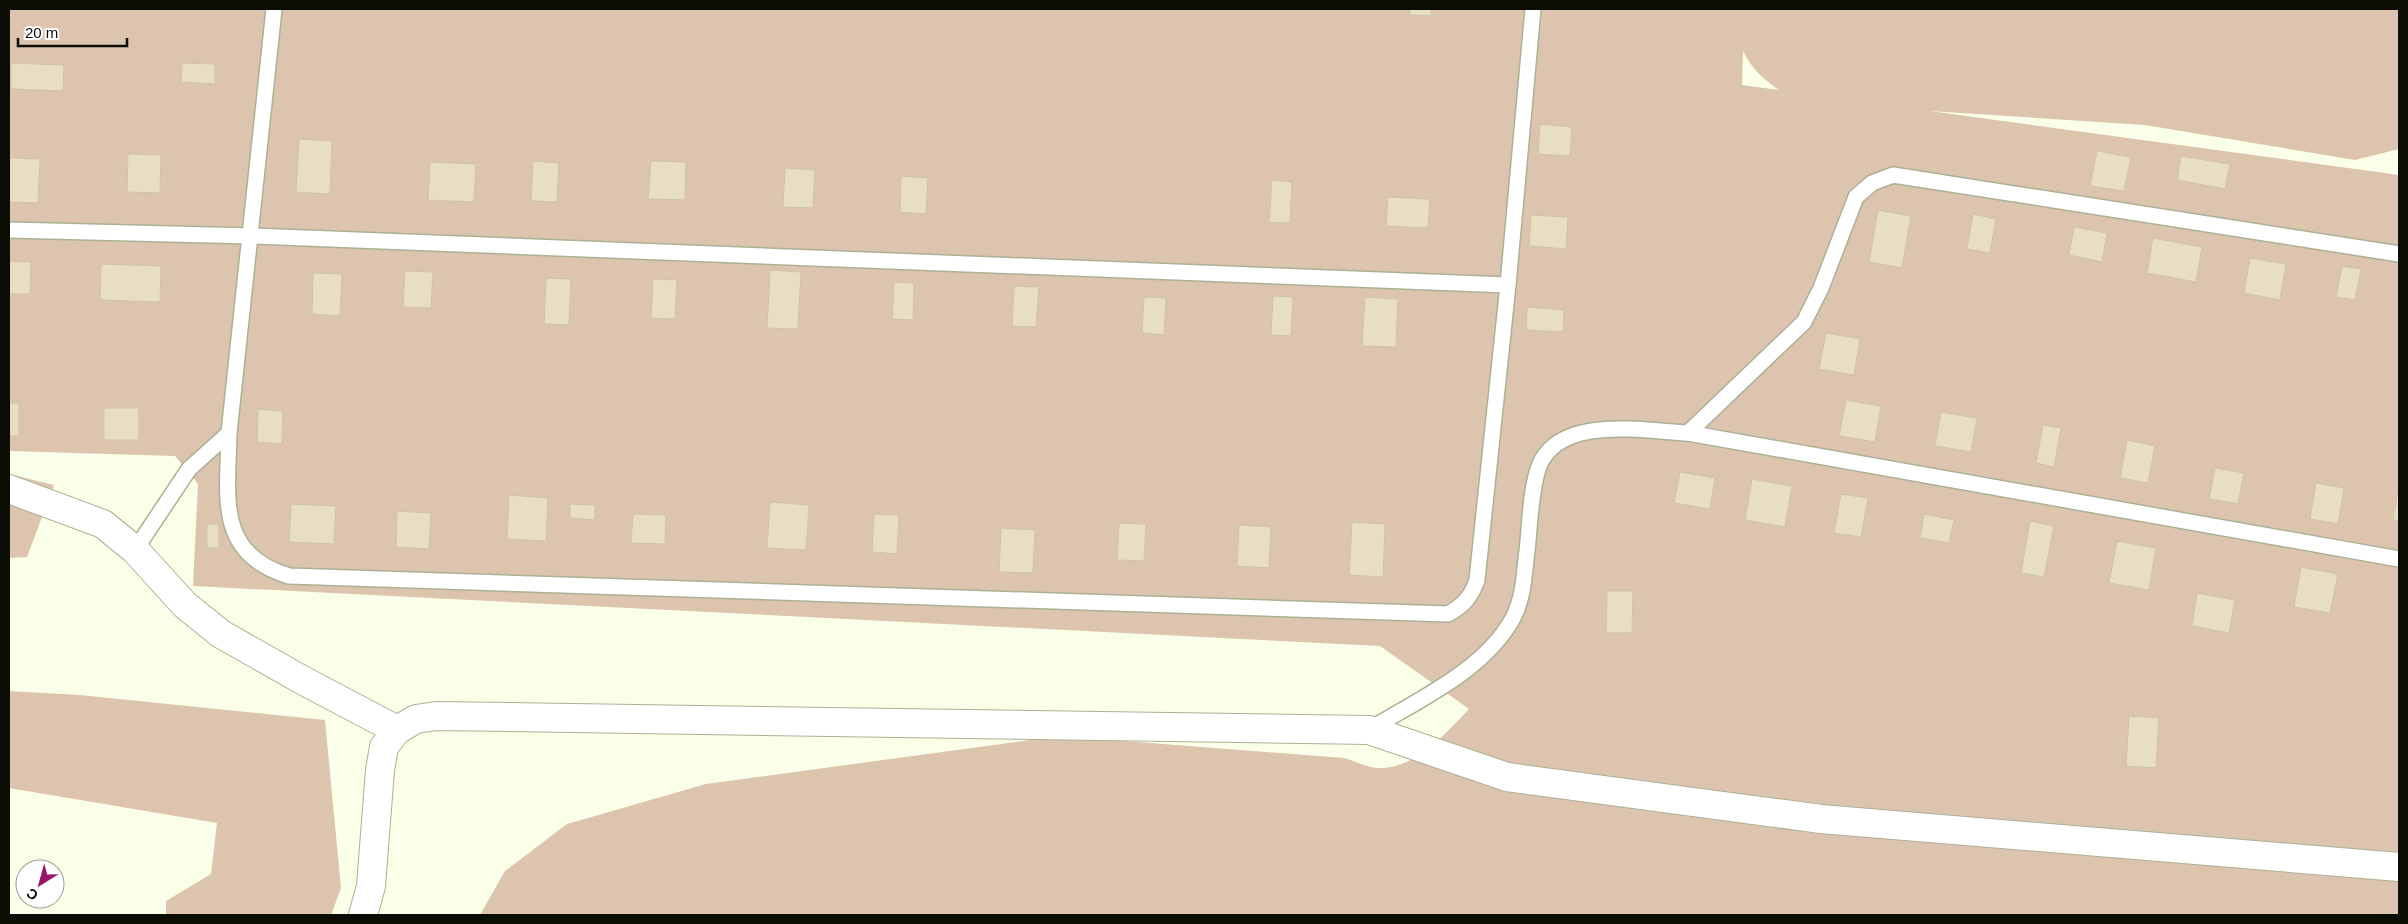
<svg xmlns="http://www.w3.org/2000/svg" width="2408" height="924" font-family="Helvetica,sans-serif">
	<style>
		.green { fill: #dcc4ae; fill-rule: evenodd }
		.building { fill: #e8dec1; stroke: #cdc3a7 }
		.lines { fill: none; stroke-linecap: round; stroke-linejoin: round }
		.lane-casing { stroke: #acb195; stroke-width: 18 }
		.street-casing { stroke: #acb195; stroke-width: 30 }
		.lane { stroke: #fff; stroke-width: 15 }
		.street { stroke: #fff; stroke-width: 28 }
	</style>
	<rect width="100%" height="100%" fill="#faffe7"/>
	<g class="green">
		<path d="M9,9H2399V149L2355,160L2145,125L1930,111L2399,175V915H480L505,871L567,824L706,784L1060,736L1344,758C1354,761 1367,767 1377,768C1415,770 1445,734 1469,709L1380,646L193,586L198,484L175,456L9,451ZM1743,51C1752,69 1763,79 1779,90L1742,85Z"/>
		<polygon points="9,474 54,485 27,557 9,558"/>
		<polygon points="9,691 80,695 325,720 341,888 331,915 166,915 166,901 211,874 217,823 9,788"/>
	</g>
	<g class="building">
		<polygon points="1410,9 1431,9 1431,16 1409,15"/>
		<polygon points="11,63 64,65 63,91 11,89"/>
		<polygon points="182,63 215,64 215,84 181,82"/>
		<polygon points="1540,124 1572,127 1570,156 1538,154"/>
		<polygon points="299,139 332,141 330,194 296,192"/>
		<polygon points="2097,151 2131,157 2124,191 2090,186"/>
		<polygon points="128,154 161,155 160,193 127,192"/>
		<polygon points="2181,156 2230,164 2225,189 2177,180"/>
		<polygon points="9,158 40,159 38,203 9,202"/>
		<polygon points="533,161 559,163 557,202 531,201"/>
		<polygon points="651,161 686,162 685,200 648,199"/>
		<polygon points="430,162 476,164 474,202 428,200"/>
		<polygon points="785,168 815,170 813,208 783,207"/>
		<polygon points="901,176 928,178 926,214 900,212"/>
		<polygon points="1272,180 1292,182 1290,223 1269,222"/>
		<polygon points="1388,197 1430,199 1428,228 1386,226"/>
		<polygon points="1878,210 1911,216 1902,268 1869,262"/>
		<polygon points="1973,214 1996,219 1990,253 1967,249"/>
		<polygon points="1531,215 1568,217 1566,249 1529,246"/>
		<polygon points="2074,227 2107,233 2102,262 2069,255"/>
		<polygon points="2153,238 2202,247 2196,282 2147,273"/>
		<polygon points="2250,258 2286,264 2280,300 2244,293"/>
		<polygon points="9,261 31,262 30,294 9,294"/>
		<polygon points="101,264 161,266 160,302 100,300"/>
		<polygon points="2342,266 2361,269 2355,300 2336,297"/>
		<polygon points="770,270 801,272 798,329 767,328"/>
		<polygon points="405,271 433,272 431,308 403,307"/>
		<polygon points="313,273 342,274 340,316 312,314"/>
		<polygon points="546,278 571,279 569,325 544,324"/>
		<polygon points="653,279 677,280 675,319 651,318"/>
		<polygon points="894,282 914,283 913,320 892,319"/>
		<polygon points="1014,286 1039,287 1036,327 1012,326"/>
		<polygon points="1273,296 1293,297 1291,336 1271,335"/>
		<polygon points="1144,297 1166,298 1164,335 1142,333"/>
		<polygon points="1365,297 1398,299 1396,347 1362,346"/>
		<polygon points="1527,307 1564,310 1563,332 1526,330"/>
		<polygon points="1826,333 1860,339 1854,375 1819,369"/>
		<polygon points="1846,400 1881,406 1875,442 1839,436"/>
		<rect x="9" y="403" width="10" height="33"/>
		<rect x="104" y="408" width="35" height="32"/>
		<polygon points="258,409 283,411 282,444 257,442"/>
		<polygon points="1941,412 1977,418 1971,452 1935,446"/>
		<polygon points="2043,425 2061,428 2054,467 2036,463"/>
		<polygon points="2127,440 2155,446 2148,483 2120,478"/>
		<polygon points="2215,468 2244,473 2238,504 2209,499"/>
		<polygon points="1680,472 1715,478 1710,509 1674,503"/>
		<polygon points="1752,479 1792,486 1785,527 1745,520"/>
		<polygon points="2316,483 2344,488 2338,524 2310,519"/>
		<polygon points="2399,485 2399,521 2393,520"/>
		<polygon points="1841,494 1868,498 1861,537 1834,533"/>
		<polygon points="509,495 548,498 546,541 507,539"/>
		<polygon points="770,502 809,505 806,550 767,548"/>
		<polygon points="291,504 336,506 334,544 289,542"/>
		<polygon points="570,504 595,505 595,520 570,518"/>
		<polygon points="397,511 431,513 429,549 396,547"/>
		<polygon points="633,514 666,515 665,544 631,543"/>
		<polygon points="874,514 899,515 897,554 872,552"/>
		<polygon points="1924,514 1954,520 1949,543 1920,538"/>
		<polygon points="2030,521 2054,526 2044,577 2021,573"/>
		<polygon points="1352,522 1385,524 1383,577 1349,575"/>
		<polygon points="1119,523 1146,524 1144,561 1117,560"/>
		<rect x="207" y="524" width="12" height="24"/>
		<polygon points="1239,525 1271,527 1269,568 1237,566"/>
		<polygon points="1001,528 1035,530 1033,573 999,572"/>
		<polygon points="2117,541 2156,548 2149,590 2109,583"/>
		<polygon points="2301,567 2338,574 2330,613 2294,607"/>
		<polygon points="1607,591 1633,591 1632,633 1606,633"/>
		<polygon points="2197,593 2235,600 2229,633 2192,626"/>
		<polygon points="2129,716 2159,718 2156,768 2126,766"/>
	</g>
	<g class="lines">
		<defs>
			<g id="lane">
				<polyline points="9,230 251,236 1508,285 1533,9"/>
				<path d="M229,433C228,496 215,554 289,576L1448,614C1464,605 1471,597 1477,580L1508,285"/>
				<polyline points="1688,433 1804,322 1821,288 1856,197 1872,183 1893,175 2399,254"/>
				<polyline points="135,550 189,469 229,433 274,9"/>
				<path d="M1369,730C1419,699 1484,671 1513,618C1524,597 1524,574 1527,551C1530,525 1530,495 1538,469C1556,414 1644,431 1688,433L2399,559"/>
			</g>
			<g id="street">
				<polyline points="9,489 103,524 135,550 185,605 221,634 304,681 397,730"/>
				<polyline points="363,915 371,886 380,770 384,747 397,730 416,719 436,716 1369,730 1507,777 1821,819 2399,867"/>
			</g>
		</defs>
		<use href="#lane" class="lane-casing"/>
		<use href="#street" class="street-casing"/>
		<use href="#lane" class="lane"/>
		<use href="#street" class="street"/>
	</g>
	<rect width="2408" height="924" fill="none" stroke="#0b0d04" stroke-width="20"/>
	<g transform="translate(40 884) rotate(217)"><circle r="24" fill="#ffffff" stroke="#9d9e9b"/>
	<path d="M0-4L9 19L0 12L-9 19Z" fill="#98156b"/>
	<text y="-8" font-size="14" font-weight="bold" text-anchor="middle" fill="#0b0d04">С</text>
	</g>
	<path d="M18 38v8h109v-8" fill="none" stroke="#0b0d04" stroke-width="2.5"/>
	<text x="25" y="38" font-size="15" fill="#0b0d04" stroke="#ffffff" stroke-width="4" paint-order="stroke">20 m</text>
</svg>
